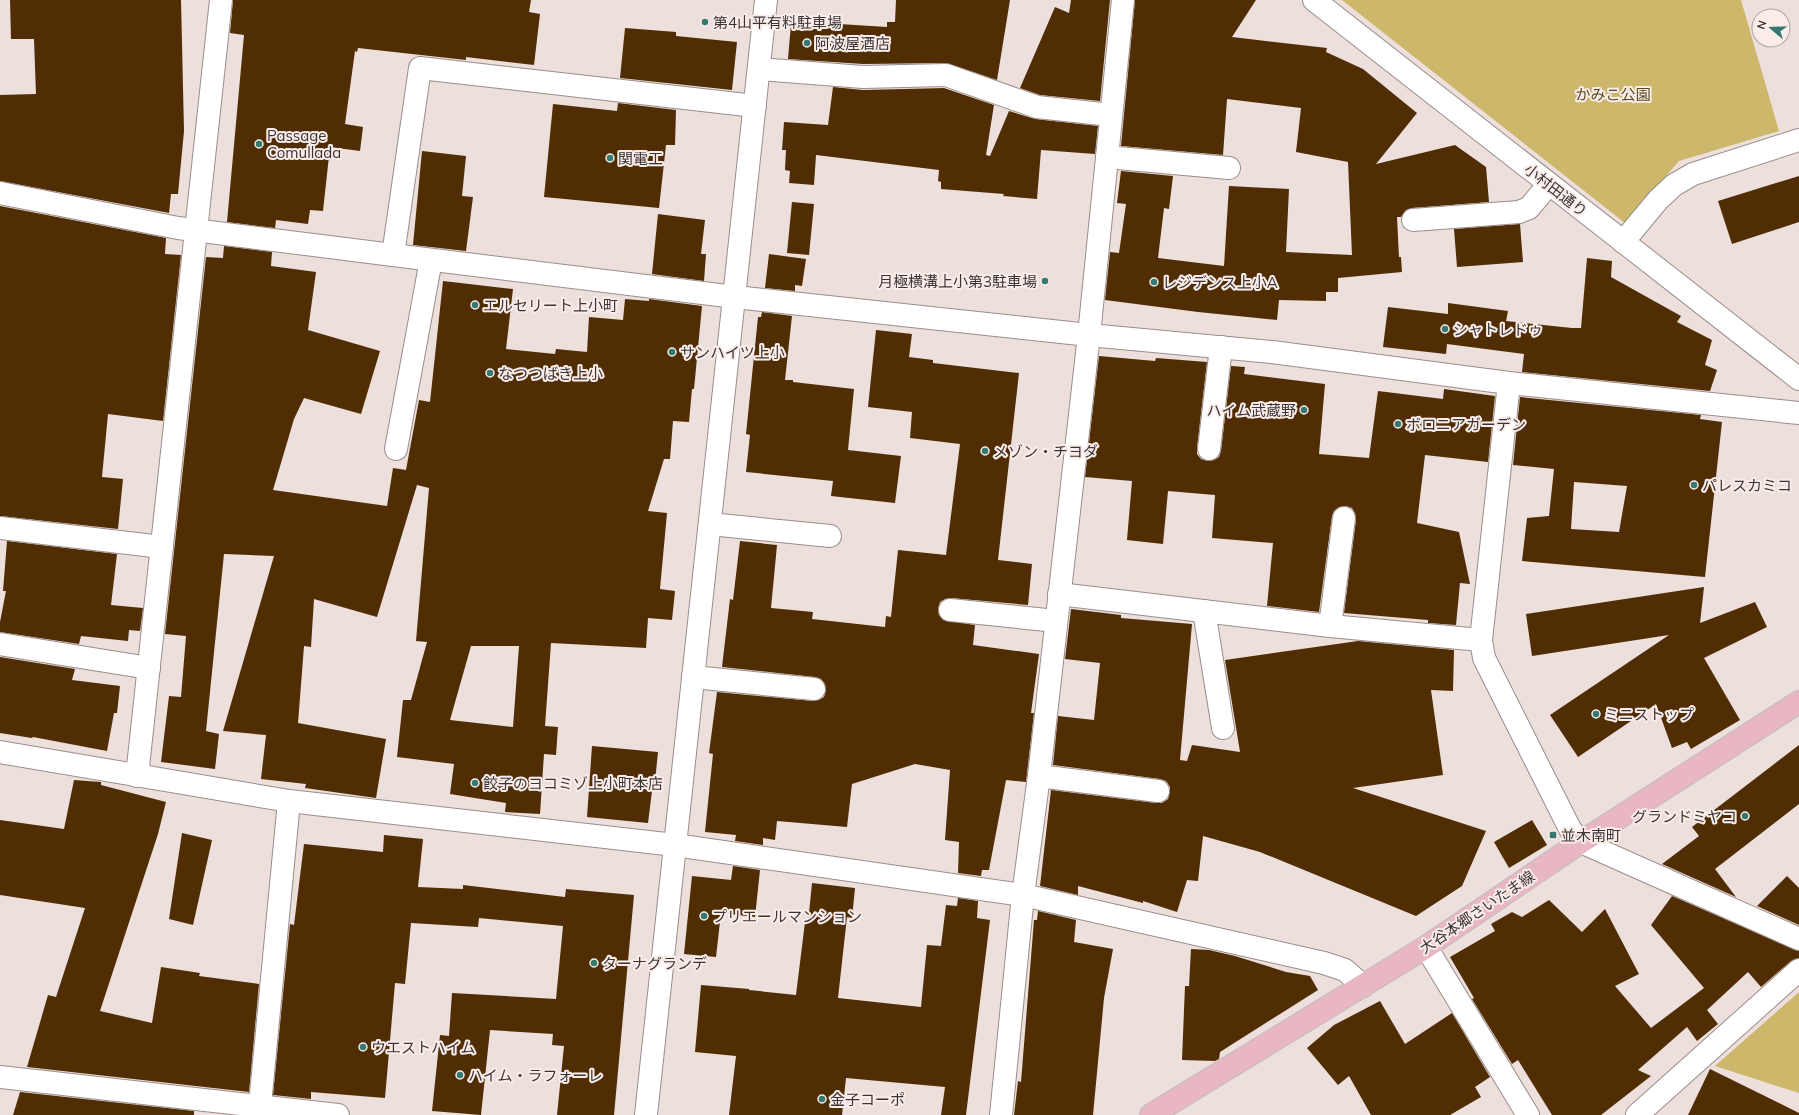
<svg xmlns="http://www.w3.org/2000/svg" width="1799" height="1115" font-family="Mulish,'Noto Sans JP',sans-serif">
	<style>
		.green { fill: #cdb76a }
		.building { fill: #512d04; fill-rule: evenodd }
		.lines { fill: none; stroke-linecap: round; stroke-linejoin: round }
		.minor-casing { stroke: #9a8e8b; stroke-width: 24 }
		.major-casing { stroke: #c0bebe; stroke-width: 24 }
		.minor { stroke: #fff; stroke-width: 22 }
		.major { stroke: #e9b6c3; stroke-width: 22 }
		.poi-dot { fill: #337970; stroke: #f9ece9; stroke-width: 1.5 }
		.labels { text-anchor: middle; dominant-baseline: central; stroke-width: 4; stroke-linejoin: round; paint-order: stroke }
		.poi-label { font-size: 15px; fill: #3a3534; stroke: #f9ece9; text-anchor: start }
		.park-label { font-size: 15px; fill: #564a21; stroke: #f9ece9 }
		.street-label { font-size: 15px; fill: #3a3534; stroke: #f9ece9 }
	</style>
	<rect width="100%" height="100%" fill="#ecdfdc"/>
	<g class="green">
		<polygon points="1342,0 1741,0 1779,131 1679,161 1625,223"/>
		<polygon points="1799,992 1799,1093 1715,1066"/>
	</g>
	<g class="building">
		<polygon points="10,0 181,0 184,131 178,194 171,194 169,213 0,181 0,95 36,94 34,39 11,39"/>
		<polygon points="233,0 531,0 529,12 540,14 534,65 466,57 466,60 358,48 357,52 355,51 345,124 363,127 360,151 330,147 323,211 310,210 308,224 276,220 275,228 227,222 244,35 230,33"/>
		<polygon points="896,0 1010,0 997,80 946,63 863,64 788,59 791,24 838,28 839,24 887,27 887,22 895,22"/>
		<polygon points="1071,0 1110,0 1100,101 1040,95 1020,88 1055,7 1069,13"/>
		<polygon points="1135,0 1256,0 1232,37 1327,48 1326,52 1363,69 1417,113 1376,164 1455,145 1486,167 1489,202 1412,208 1406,210 1401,217 1397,217 1399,257 1401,257 1402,272 1338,278 1338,292 1326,292 1326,301 1279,300 1277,320 1198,312 1105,300 1110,252 1119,253 1126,204 1117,203 1121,171 1173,176 1169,209 1164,208 1158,258 1224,266 1229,186 1289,189 1286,252 1352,255 1348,162 1296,152 1301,108 1227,99 1223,155 1121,146"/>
		<polygon points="625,28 676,32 676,36 737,42 732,90 620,78"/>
		<polygon points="833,87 863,90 944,88 994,105 986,155 990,156 1009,111 1035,119 1098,126 1095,154 1041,150 1037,199 1003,196 1004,194 941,189 941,182 938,181 939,170 816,155 814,185 789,183 790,171 785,170 786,150 782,150 784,122 828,125"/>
		<polygon points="618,103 676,110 675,145 666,145 659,208 544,197 553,104 617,111"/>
		<polygon points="422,151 466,156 462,196 473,197 466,251 413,245"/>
		<polygon points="1799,176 1799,222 1732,244 1718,201"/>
		<polygon points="792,202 814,204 809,255 787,253"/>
		<polygon points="0,206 166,238 165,254 181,255 163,421 108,414 102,477 123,479 118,529 0,516"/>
		<polygon points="658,214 705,220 701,254 706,254 704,281 652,274"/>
		<polygon points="1520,224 1523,262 1457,267 1454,229"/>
		<path d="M224,246L272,252L271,266L316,272L308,330L380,351L361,414L304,398L294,419L273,490L387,506L393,468L406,470L419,400L430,402L443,281L513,289L506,349L555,354L556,349L587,352L589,317L623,320L625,299L649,301V299L702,306L694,389H692L689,422L673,421L670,459H664L648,511L667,513L660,589L675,591L672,620L648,618L646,648L551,643L545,726L558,727L556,755L544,754L540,814L505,812L506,803L450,794L454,764L397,757L403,700H411L427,642L416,641L429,488L417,485L377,617L314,599L311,647L304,646L298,723L386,739L376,798L305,788L306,784L261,779L266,735L223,731L274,556L224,554L206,731L219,734L215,769L161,762L169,696L181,697L186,636L165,634L206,257L223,258ZM471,646H519L513,727L450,720Z"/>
		<polygon points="769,254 806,259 802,286 795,285 795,291 765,288"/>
		<polygon points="1587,258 1612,261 1611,277 1681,316 1677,322 1712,340 1705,365 1717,370 1710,391 1522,372 1524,354 1447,344 1446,354 1383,347 1388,307 1448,314 1448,303 1508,311 1506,321 1572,328 1581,328"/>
		<polygon points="762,312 792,316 785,380 793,380 793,382 854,389 848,450 901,456 895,503 831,496 833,481 746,472 750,435 746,434 758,317 761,317"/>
		<polygon points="876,330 912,334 909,357 933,360 933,363 1019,373 998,560 1032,564 1028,605 951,598 945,599 940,602 938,609 939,615 943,620 975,625 973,645 1039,654 1031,713 1034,713 1026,782 1006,780 989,870 982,870 981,876 958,873 959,842 945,840 950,770 915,764 852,784 847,827 777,821 775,840 763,838 763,845 735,841 736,835 705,832 713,754 709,753 717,692 813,701 819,700 824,697 826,691 825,684 821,679 815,677 722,667 730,599 733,600 740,541 777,545 771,608 813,612 812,619 885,627 886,616 891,617 898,550 946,555 960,444 910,438 912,412 868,407"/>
		<polygon points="1099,356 1155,361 1156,358 1207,362 1197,448 1197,454 1201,459 1208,461 1214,460 1219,457 1221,451 1231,366 1245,367 1244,374 1325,384 1319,454 1369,458 1378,391 1443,399 1444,389 1495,396 1488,462 1425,455 1417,523 1459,532 1470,584 1460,583 1456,625 1428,623 1428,620 1344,613 1356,520 1355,513 1352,508 1346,506 1339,507 1334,511 1332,516 1319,612 1267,606 1273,543 1212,538 1215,495 1168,491 1163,544 1127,540 1132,481 1085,477"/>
		<path d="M1520,397L1701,415L1700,419L1722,422L1705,577L1522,561L1527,518L1549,516L1554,469L1513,465ZM1574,482L1627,486L1619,532L1571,529Z"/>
		<polygon points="7,541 117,554 111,605 143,608 140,631 129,630 128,641 81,636 79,644 0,632 0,622 6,591 3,591"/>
		<polygon points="1704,587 1700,623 1755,602 1767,627 1704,658 1740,720 1691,749 1687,742 1672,748 1656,704 1578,757 1550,715 1669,635 1532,656 1526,614"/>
		<polygon points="1071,609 1121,615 1121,618 1192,624 1180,760 1187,761 1192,745 1240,752 1225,660 1358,641 1454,650 1453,691 1431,690 1443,775 1353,788 1486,831 1462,886 1416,916 1260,852 1203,836 1198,881 1187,880 1177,912 1143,901 1143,903 1078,886 1078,895 1040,886 1051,790 1156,803 1162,803 1168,799 1170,792 1170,787 1166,781 1160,779 1053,765 1058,716 1094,720 1100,663 1065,659"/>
		<polygon points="0,657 75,669 72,680 120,686 117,713 114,713 107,751 33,737 32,738 0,733"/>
		<polygon points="1799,745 1799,804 1715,869 1736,897 1662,864 1699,836 1692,827"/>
		<polygon points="592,746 658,752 654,791 652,791 648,823 587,817"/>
		<polygon points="74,780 101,782 101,785 166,802 158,834 100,1011 152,1023 161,967 200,973 199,976 259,984 249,1092 27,1067 48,995 56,997 85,908 0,895 0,820 64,829"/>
		<polygon points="1532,820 1547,845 1509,868 1494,842"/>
		<polygon points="182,833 212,840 193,925 169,919"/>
		<polygon points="384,835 423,839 418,887 463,889 463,885 565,897 566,889 634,895 614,1115 557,1115 564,1046 552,1045 553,1034 490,1030 481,1115 432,1111 440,1035 449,1036 452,993 556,999 563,926 479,918 478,927 411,923 405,984 395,983 385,1098 311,1092 311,1099 273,1095 290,924 294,925 304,844 383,852"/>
		<polygon points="733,866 760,870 755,917 721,913 716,957 684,954 692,876 731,880"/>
		<polygon points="1787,876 1799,888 1799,925 1757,906"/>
		<polygon points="812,883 855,888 852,918 847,917 838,998 921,1007 927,945 941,946 946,905 957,906 958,898 978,901 977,918 990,920 966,1115 941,1115 945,1087 846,1078 842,1115 729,1115 736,1056 695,1052 701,985 749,989 749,990 796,995 805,922 808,923"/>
		<polygon points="1672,896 1799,951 1799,958 1791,961 1761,987 1748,972 1707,1010 1718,1024 1697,1041 1687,1027 1638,1070 1651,1076 1601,1115 1552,1115 1518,1060 1512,1064 1472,999 1474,998 1450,957 1495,931 1491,924 1512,912 1522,917 1549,900 1582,932 1605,909 1639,974 1615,986 1651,1028 1704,988 1651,925"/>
		<polygon points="1038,911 1076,920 1074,942 1113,949 1104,998 1093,1115 1014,1115 1018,1081 1021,1082 1034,920 1037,920"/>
		<polygon points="1191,949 1209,950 1235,956 1286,972 1310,976 1318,990 1220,1052 1219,1059 1215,1061 1182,1060 1185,986 1189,986"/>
		<polygon points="1380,1001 1405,1044 1452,1013 1490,1077 1475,1087 1481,1097 1450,1115 1371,1115 1349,1076 1338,1085 1307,1048 1334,1025"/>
		<polygon points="1710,1069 1799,1113 1799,1115 1688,1115"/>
		<polygon points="20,1092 194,1111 194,1115 13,1115"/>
	</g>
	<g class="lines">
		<defs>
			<g id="minor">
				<polyline points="1314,0 1799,379"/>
				<polyline points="759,69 863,77 946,75 1037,107 1111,115"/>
				<polyline points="1107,157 1229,168"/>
				<polyline points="0,193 178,228 393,255 735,297 1089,335 1272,352 1509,383 1799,413"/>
				<polyline points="1413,220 1519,212 1529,208 1549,184"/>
				<polyline points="1623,242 1658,200 1674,185 1693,174 1799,140"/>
				<polyline points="393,255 420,68 755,106"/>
				<polyline points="1509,383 1481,640 1484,658 1570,829 1581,842 1799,939"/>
				<polyline points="396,449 431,260"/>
				<polyline points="1209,449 1221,347"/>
				<polyline points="710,524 830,536"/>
				<polyline points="0,528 162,547"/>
				<polyline points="1059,594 1330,626 1481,640"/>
				<polyline points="950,610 1056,621"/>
				<polyline points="1204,611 1223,728"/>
				<polyline points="1330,626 1344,518"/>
				<polyline points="0,644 149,668"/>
				<polyline points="693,677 814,689"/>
				<polyline points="0,752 289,801 675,845 1023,895 1324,963 1345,970 1363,986"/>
				<polyline points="137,776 221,0"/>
				<polyline points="1039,776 1158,791"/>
				<polyline points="1426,947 1528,1115"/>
				<polyline points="0,1077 338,1115"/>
				<polyline points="259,1115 289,801"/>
				<polyline points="646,1115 766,0"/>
				<polyline points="1001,1115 1023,895 1039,776 1089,335 1123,0"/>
				<polyline points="1637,1115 1799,970"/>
			</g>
			<polyline id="major" points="1151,1115 1426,947 1581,842 1799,702"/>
		</defs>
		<use href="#minor" class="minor-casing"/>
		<use href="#major" class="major-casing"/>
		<use href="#minor" class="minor"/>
		<use href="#major" class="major"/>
	</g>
	<g class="poi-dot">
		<circle cx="705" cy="22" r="4"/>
		<circle cx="807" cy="43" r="4"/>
		<circle cx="259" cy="144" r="4"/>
		<circle cx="610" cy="158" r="4"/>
		<circle cx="1045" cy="281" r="4"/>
		<circle cx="1154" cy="282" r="4"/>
		<circle cx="475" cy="305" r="4"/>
		<circle cx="1445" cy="329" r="4"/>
		<circle cx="672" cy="352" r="4"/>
		<circle cx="490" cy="373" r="4"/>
		<circle cx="1304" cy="410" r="4"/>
		<circle cx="1398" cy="424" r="4"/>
		<circle cx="985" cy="451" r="4"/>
		<circle cx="1694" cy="485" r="4"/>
		<circle cx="1596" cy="714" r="4"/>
		<circle cx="475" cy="783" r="4"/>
		<circle cx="1745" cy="816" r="4"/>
		<rect x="1549" y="831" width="8" height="8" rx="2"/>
		<circle cx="704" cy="916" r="4"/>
		<circle cx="594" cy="963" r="4"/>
		<circle cx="363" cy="1047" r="4"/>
		<circle cx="460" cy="1075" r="4"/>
		<circle cx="822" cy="1099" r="4"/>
	</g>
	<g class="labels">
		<g class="poi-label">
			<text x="713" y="22">第4山平有料駐車場</text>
			<text x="815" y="43">阿波屋酒店</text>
			<text x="267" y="135">Passage<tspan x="267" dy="17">Comullada</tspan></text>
			<text x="618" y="158">関電工</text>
			<text x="1037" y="281" text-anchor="end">月極横溝上小第3駐車場</text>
			<text x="1162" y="282">レジデンス上小A</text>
			<text x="483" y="305">エルセリート上小町</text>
			<text x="1453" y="329">シャトレドゥ</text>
			<text x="680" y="352">サンハイツ上小</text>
			<text x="498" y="373">なつつばき上小</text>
			<text x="1296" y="410" text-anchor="end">ハイム武蔵野</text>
			<text x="1406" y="424">ボロニアガーデン</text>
			<text x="993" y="451">メゾン・チヨダ</text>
			<text x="1702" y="485">パレスカミコ</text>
			<text x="1604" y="714">ミニストップ</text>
			<text x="483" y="783">餃子のヨコミゾ上小町本店</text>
			<text x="1737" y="816" text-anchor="end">グランドミヤコ</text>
			<text x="1561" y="835">並木南町</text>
			<text x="712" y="916">プリエールマンション</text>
			<text x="602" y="963">ターナグランデ</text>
			<text x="371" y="1047">ウエストハイム</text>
			<text x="468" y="1075">ハイム・ラフォーレ</text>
			<text x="830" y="1099">金子コーポ</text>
		</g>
		<g class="park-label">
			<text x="1613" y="94">かみこ公園</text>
		</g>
		<g class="street-label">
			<text transform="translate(1556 190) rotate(38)">小村田通り</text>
			<text transform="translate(1477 912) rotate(-34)">大谷本郷さいたま線</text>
		</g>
	</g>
	<g transform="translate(1771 28) rotate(289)"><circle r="19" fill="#f9ece9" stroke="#ada3a1"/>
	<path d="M0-3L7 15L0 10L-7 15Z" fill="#337970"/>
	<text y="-6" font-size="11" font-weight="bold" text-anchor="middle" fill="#3a3534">N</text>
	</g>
</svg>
